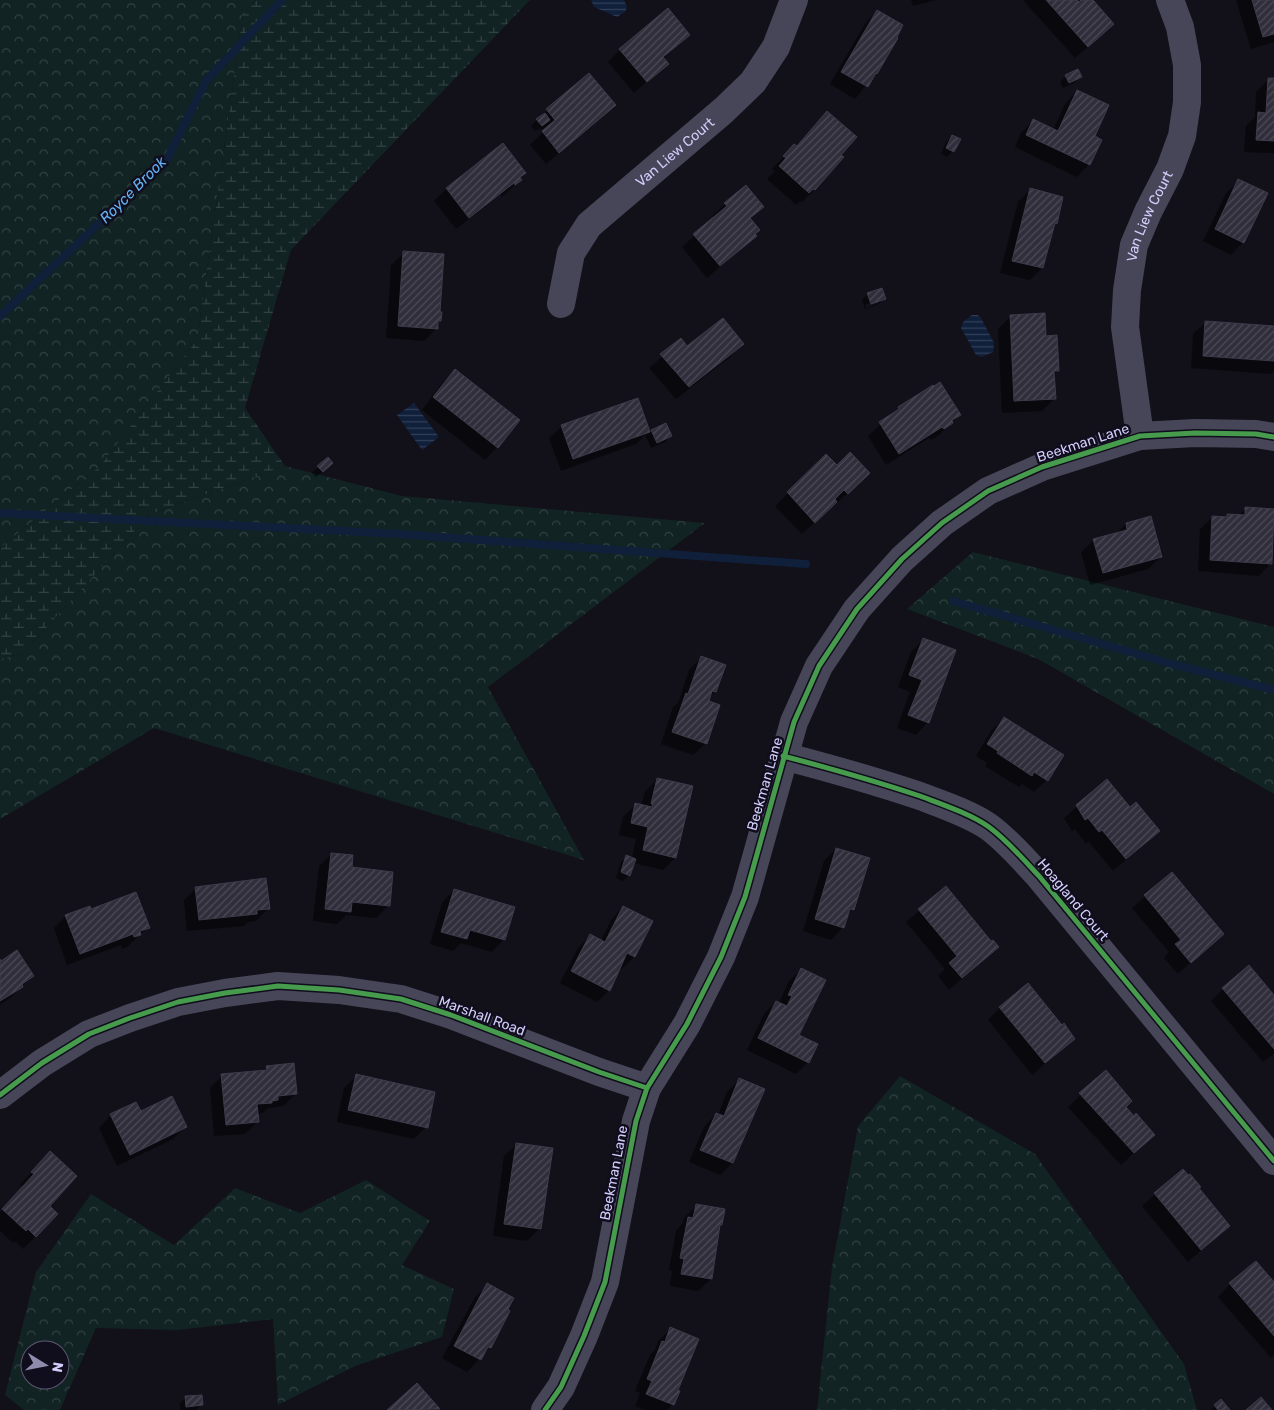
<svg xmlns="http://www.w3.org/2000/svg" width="1274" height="1410" font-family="Rubik,sans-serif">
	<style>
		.forest { fill: url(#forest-crowns); fill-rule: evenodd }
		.wetland { fill: url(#wetland-marsh) }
		.water { fill: url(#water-rules) }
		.shadow { fill: #0007; fill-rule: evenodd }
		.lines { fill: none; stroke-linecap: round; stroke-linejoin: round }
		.stream { stroke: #10203b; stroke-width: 8 }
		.building { fill: url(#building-hatch); stroke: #3e3b4c }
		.street { stroke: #474659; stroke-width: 28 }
		.cycleway-casing { stroke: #100d1c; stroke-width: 8 }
		.cycleway { stroke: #469c4c; stroke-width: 5 }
		.labels { text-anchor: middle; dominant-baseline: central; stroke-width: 5; stroke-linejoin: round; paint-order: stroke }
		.street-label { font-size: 14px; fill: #d2cdfb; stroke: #100d1c }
		.water-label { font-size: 15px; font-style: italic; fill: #64b1f2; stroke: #100d1c }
	</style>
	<defs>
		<pattern id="forest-crowns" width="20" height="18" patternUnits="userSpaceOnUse" patternTransform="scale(1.25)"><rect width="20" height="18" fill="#112323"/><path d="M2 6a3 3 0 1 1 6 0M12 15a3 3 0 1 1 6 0" fill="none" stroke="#334244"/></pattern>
		<pattern id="wetland-marsh" width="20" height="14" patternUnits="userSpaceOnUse" patternTransform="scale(1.25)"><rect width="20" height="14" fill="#112323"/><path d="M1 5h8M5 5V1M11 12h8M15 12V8" fill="none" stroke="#334244"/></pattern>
		<pattern id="water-rules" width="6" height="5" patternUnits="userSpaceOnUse" patternTransform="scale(1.25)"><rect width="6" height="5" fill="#10203b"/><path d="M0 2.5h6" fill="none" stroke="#323f58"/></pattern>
		<pattern id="building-hatch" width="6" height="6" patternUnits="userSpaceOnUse" patternTransform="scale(1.25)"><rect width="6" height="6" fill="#302e3b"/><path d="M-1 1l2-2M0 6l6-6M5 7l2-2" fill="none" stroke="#4d4b58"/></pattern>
	</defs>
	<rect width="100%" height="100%" fill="#121018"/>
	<g class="forest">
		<polygon points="0,0 256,0 243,14 197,340 100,466 0,548"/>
		<polygon points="285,466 402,496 705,523 488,687 584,860 154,728 0,819 0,659 23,653 150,514"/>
		<polygon points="973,552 1274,627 1274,794 1038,659 907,609"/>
		<polygon points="900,1076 1035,1154 1184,1364 1197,1410 817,1410 832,1267 858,1126"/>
		<path d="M366,1180L430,1221L402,1265L454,1289L442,1337L355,1366L278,1405L273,1319L178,1330L96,1328L60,1410H24L5,1395L36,1272L91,1194L174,1245L235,1188L300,1213ZM30,1350H60V1380H30Z"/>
	</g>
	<polygon class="wetland" points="256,0 530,0 291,250 245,408 285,466 150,514 23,653 0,659 0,548 100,466 197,340 243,14"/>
	<g class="water">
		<polygon points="591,0 624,0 627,7 625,12 617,17 594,7"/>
		<polygon points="972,315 978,315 981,318 994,343 993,352 982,357 976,355 961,328 963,322"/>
		<polygon points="414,403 439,437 422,450 397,415"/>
	</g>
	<g class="shadow">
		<polygon points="911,0 936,0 913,6"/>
		<polygon points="1023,0 1075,0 1079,4 1083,0 1091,0 1100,36 1075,58"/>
		<polygon points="1236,0 1274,0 1274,42 1251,49"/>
		<polygon points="877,11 896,39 876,73 855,99 830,84 865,24"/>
		<polygon points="688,35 663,59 667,63 634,93 608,62 620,50"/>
		<polygon points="589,75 614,105 546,164 530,145 543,132 540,128 535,131 531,126 547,110"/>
		<polygon points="1066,76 1080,77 1074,83 1063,88 1060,82"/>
		<polygon points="1269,79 1274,80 1274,153 1244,152 1246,126 1255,117 1256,92"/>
		<polygon points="1077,91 1093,136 1089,164 1077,177 1015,147 1021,133 1034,120 1053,130 1065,104"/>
		<polygon points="815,125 839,155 814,190 802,202 800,201 796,205 767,179 775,171 772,169 794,146 796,147"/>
		<polygon points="952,137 953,151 947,157 941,154 946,142"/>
		<polygon points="502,145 520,180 502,197 501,194 456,229 434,201 446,189"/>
		<polygon points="1239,181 1243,242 1231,255 1203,241 1226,193"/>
		<polygon points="746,186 762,207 750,219 755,236 707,278 682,247 714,218 712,216 725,204"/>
		<polygon points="1030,190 1056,223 1053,226 1042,268 1030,280 1000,273 1018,202"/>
		<polygon points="404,253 440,320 437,323 437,328 424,341 386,338 391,265"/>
		<path d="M881,289L885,298L879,304L865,309L862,300L867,294ZM879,300V303L866,308L865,305Z"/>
		<polygon points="1010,317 1058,370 1053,375 1054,399 1042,411 1002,413 998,329"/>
		<polygon points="1206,322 1274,327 1274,371 1271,374 1191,368 1193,334"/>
		<polygon points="681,340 687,348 742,344 730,357 676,399 649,368"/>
		<polygon points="455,371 497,447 485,460 422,410 442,383"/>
		<polygon points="637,399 649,433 652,431 670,436 665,442 651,448 645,435 636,444 561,471 549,438 562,426"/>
		<polygon points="899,408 959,414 939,435 931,440 929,438 886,465 868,436"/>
		<polygon points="826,456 856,485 835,505 834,504 802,534 775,506"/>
		<polygon points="327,459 326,469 316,477 312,473"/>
		<polygon points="1246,508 1274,510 1271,563 1259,576 1198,571 1200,529 1213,517 1225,518 1228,515 1238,516"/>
		<polygon points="1126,524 1161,557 1148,569 1090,585 1081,552 1094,540 1116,534"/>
		<polygon points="924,639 928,722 916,735 897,728 910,692 898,687 911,652"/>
		<polygon points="701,658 715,691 709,698 706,743 693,755 661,744 673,707 678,703 689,670"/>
		<polygon points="1004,719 1047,780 1034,792 1022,784 1019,787 985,766 987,763 976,756 991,731"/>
		<polygon points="657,779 675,858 663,870 633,863 629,875 623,881 616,878 621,862 627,857 632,858 636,839 619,835 623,817 635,805 641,806 645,792"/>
		<polygon points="1107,781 1130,808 1159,831 1113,871 1089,842 1086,844 1075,829 1072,831 1064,818"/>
		<polygon points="836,849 853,909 847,915 843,927 831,940 803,931 824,861"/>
		<polygon points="332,854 351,868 388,906 376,918 346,915 337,924 313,921 319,866"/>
		<polygon points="1172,873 1222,934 1178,974 1164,958 1169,952 1132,908"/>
		<polygon points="196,888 269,908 256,921 248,922 244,926 187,931 184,901"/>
		<polygon points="946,888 991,943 997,947 949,990 938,976 945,969 906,922"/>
		<polygon points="454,890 504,939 492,952 461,943 453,951 430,944 442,903"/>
		<polygon points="623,907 652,922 634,957 622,969 619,968 609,990 597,1002 560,983 578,948 590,935 601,941 611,920"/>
		<polygon points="90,910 148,927 127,947 122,949 121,945 67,965 54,928 66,916"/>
		<polygon points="0,961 32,976 9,999 0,1005"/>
		<polygon points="802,969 798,1035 808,1062 796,1074 747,1050 764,1014 776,1002 779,1003 789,981"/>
		<polygon points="1223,989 1274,997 1274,1053 1263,1062 1211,1001"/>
		<polygon points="1000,1008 1073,1039 1032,1075 988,1020"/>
		<polygon points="267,1067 296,1094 283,1106 268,1108 264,1112 257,1115 258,1121 245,1134 214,1136 210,1088 222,1076 262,1072"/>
		<polygon points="1105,1072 1124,1107 1153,1135 1121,1165 1068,1107"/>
		<polygon points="357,1076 426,1127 414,1139 337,1122 344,1088"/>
		<polygon points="739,1080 732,1163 720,1175 689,1162 704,1127 716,1114 718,1115 727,1092"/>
		<polygon points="140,1113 185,1127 173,1139 117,1166 99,1128 111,1115"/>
		<polygon points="517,1144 539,1229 527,1241 493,1236 504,1156"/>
		<polygon points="38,1165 48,1206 36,1236 23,1249 15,1241 13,1243 0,1231 0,1212 23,1187 20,1185"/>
		<polygon points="1182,1171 1228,1226 1188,1262 1142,1206"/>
		<polygon points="696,1206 721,1225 718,1227 711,1279 698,1291 670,1286 672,1271 669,1270 676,1231 682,1224 684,1218"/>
		<polygon points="1230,1284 1274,1284 1274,1355 1271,1358 1218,1297"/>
		<polygon points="488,1285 490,1347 467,1372 442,1358 475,1297"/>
		<polygon points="671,1329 677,1391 673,1404 667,1410 645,1410 635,1406 640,1393 635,1391 650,1355 655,1350 658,1341"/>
		<polygon points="417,1385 438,1409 437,1410 389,1410"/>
		<polygon points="186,1397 201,1405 196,1410 180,1410 180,1403"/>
		<polygon points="1221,1401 1228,1410 1211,1410"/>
	</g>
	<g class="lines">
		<g class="stream">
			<polyline points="0,316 166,161 206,81 282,0"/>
			<polyline points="0,513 400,534 806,564"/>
			<polyline points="953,601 1172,664 1274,690"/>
		</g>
	</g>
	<g class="building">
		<polygon points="1046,0 1077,0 1079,2 1081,0 1093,0 1114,24 1088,47"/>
		<polygon points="1252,0 1274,0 1274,34 1263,37"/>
		<polygon points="668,8 690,35 663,57 669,64 647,82 619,49"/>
		<polygon points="877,10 903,25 897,37 898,38 877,74 876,73 868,87 841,72"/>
		<polygon points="1078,69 1082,77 1069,83 1065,75"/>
		<polygon points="589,73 616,105 559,153 542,131 555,120 546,109"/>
		<polygon points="1268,78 1274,78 1274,141 1256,140 1258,112 1266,113"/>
		<polygon points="1077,90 1109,105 1095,136 1102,140 1090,165 1026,135 1033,119 1058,131"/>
		<polygon points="827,111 857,137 841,155 844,157 815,190 813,189 809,193 779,166 786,158 783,156 794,144 797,146"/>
		<polygon points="545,113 550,120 542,126 536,119"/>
		<polygon points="952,135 961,139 954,152 946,148"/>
		<polygon points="503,143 526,173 520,177 522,180 515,185 514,183 469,218 446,188"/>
		<polygon points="1238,179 1268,193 1244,243 1215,229"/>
		<polygon points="746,185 764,207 750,218 760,230 755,234 757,236 720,266 693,234 727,206 724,203"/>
		<polygon points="1030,188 1063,197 1057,224 1055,223 1043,268 1012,261"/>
		<polygon points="403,251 444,254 440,312 442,312 441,321 438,321 438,329 398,326"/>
		<polygon points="882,288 886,299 871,304 867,293"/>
		<polygon points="1045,313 1046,336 1057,335 1059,371 1054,371 1056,399 1014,401 1010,315"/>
		<polygon points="723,318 744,344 689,387 660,354 681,338 687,346"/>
		<polygon points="1205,321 1274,326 1274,361 1203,356"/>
		<polygon points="455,369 520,420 498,448 433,397"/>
		<polygon points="940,382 961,415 952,420 953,423 944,429 942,427 899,454 879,422 899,409 898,407 933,385 934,386"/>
		<polygon points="638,398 650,432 573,459 561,425"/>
		<polygon points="666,423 672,436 657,443 651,430"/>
		<polygon points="850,452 870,473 848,494 844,490 835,499 837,502 815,523 787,492 826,454 837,465"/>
		<polygon points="328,457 333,463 323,472 317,466"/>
		<polygon points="1245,507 1274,509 1272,564 1210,560 1212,516 1227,517 1227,514 1245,515"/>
		<polygon points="1151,516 1162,557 1103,573 1093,539 1127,530 1126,523"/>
		<polygon points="923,638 956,650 929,723 908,715 922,680 909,675"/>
		<polygon points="701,656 726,665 716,692 712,691 709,701 720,705 707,744 672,732 686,693 688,694"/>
		<polygon points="1004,717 1064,755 1048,781 1034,772 1032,776 997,753 998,751 987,744"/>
		<polygon points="657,778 693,786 676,858 643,850 648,827 631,823 635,803 652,807 653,804 651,804"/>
		<polygon points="1107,779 1130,807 1136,802 1160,831 1126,859 1102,830 1099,832 1088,818 1085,820 1076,805"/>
		<polygon points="836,848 870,858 854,910 850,909 844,928 815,919"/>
		<polygon points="331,853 353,855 352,867 393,872 390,906 352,902 351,912 325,909"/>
		<polygon points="626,855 636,859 630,876 621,872"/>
		<polygon points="1172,872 1224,934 1191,963 1175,944 1181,940 1144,895"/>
		<polygon points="266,878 270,909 257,910 257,914 199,920 195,887"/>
		<polygon points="946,886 991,941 993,940 999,947 962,978 949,963 957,956 918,909"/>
		<polygon points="454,889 515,907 505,940 470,930 467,939 441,932"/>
		<polygon points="136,892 150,928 140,931 141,935 134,937 133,934 80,954 65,915 90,906 91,909"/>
		<polygon points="623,906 653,921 635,957 627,953 610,991 571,971 590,934 605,942"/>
		<polygon points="17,950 34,976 22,984 23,987 0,1001 0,959 1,961"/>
		<polygon points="1249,965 1274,995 1274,1049 1222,988"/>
		<polygon points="801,968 826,980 799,1035 818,1044 809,1063 758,1038 776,1001 787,1006 792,996 788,995"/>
		<polygon points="1028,983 1062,1025 1064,1023 1075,1039 1045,1063 999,1007"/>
		<polygon points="294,1063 297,1094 278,1096 278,1100 272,1101 272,1103 257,1104 259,1122 226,1125 221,1074 267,1070 266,1066"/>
		<polygon points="1106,1070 1132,1101 1126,1107 1134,1116 1136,1113 1155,1135 1134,1153 1079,1093"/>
		<polygon points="356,1074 435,1092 428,1128 348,1110"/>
		<polygon points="739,1078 765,1089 733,1163 700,1150 716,1113 724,1116"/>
		<polygon points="172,1096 187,1127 130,1155 110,1114 136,1102 141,1111"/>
		<polygon points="516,1143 553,1148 541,1229 504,1224"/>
		<polygon points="50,1151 77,1176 50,1206 58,1214 36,1237 28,1229 26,1231 2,1209 34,1174 31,1172"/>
		<polygon points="1183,1169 1188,1175 1190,1174 1201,1187 1199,1188 1230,1226 1201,1250 1154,1193"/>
		<polygon points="696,1204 725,1209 722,1225 720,1225 712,1279 681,1274 684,1259 680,1258 688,1217 693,1218"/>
		<polygon points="1256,1261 1274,1282 1274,1336 1229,1283"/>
		<polygon points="487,1283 514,1298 508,1309 510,1311 491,1348 488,1347 481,1360 454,1346"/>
		<polygon points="670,1327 699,1339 678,1390 680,1391 674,1405 646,1394 652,1381 647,1379 662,1341 665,1342"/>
		<polygon points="417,1383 440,1409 387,1410"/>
		<polygon points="202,1395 203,1405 186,1407 185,1396"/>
		<polygon points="1261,1397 1272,1410 1246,1410"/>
		<polygon points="1221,1399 1230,1410 1218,1410 1214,1405"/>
	</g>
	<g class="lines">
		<g class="street">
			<path id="s1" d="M561,304L571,253L589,225L724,110L753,82L776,47L794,0"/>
			<path id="s2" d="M1140,436L1125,327L1127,290L1134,245L1148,212L1170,169L1182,136L1187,102V65L1180,27L1170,0"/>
			<path d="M783,756C829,768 875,781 920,796C941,804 971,814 989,827C1008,841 1023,859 1039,876L1274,1161"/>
			<polyline points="0,1095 42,1063 89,1034 130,1018 178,1002 225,993 278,986 339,990 401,999 451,1015 599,1072 647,1088"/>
			<polyline points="545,1410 561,1387 584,1336 605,1282 636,1121 647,1088 687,1024 721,957 745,897 794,722 819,666 857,609 902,559 942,523 988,491 1042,467 1140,436 1195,433 1256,434 1274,437"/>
		</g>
		<defs>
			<g id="cycleway">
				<path d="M783,756C829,768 875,781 920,796C941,804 971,814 989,827C1008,841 1023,859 1039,876L1274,1161"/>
				<polyline points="0,1095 42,1063 89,1034 130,1018 178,1002 225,993 278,986 339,990 401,999 451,1015 599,1072 647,1088"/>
				<polyline points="545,1410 561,1387 584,1336 605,1282 636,1121 647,1088 687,1024 721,957 745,897 794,722 819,666 857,609 902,559 942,523 988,491 1042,467 1140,436 1195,433 1256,434 1274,437"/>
			</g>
		</defs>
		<use href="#cycleway" class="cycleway-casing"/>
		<use href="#cycleway" class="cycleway"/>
	</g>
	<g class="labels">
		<g class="street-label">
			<text stroke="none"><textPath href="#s1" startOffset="198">Van Liew Court</textPath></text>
			<text stroke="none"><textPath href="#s2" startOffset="225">Van Liew Court</textPath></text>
			<text transform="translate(1083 443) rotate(-18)">Beekman Lane</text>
			<text transform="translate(765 784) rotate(-74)">Beekman Lane</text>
			<text transform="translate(1073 900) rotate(50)">Hoagland Court</text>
			<text transform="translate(482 1016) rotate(20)">Marshall Road</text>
			<text transform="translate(614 1173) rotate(-79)">Beekman Lane</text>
		</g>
		<g class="water-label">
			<text transform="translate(133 190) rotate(-45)">Royce Brook</text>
		</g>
	</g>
	<g transform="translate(45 1365) rotate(100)"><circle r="24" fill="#100d1c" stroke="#5e5a75"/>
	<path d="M0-4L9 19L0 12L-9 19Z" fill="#8f8bac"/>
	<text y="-8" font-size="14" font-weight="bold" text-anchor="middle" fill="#d2cdfb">N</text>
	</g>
</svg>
